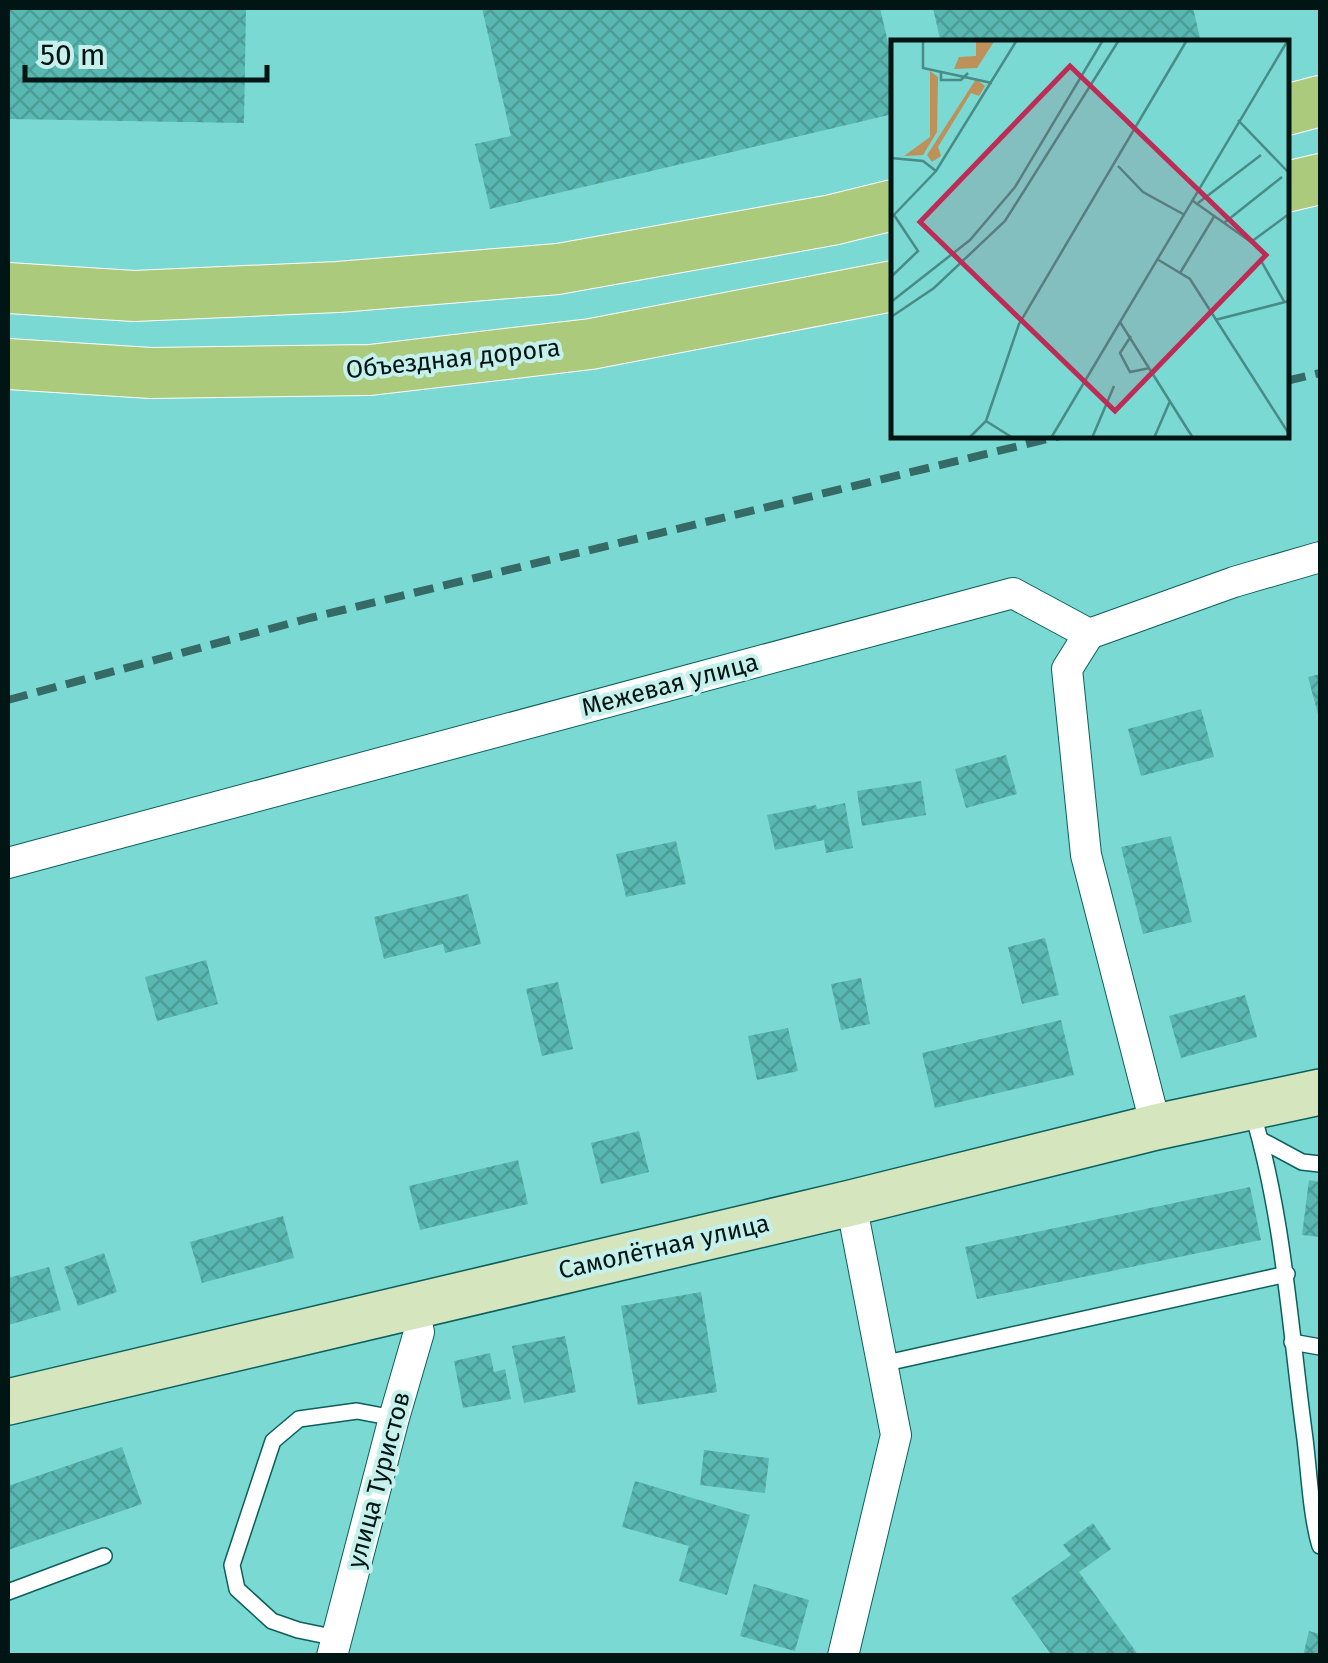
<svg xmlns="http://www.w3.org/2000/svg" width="1328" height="1663" font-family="'Fira Sans',sans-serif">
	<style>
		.building { fill: url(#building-cross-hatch) }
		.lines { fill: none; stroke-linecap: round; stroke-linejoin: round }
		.service-casing { stroke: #0c5f5b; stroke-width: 18 }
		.minor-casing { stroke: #0c5f5b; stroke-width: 32 }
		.secondary-casing { stroke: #0c5f5b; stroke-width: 48 }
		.primary-casing { stroke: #fff; stroke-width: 52 }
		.service { stroke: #fff; stroke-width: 15 }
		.minor { stroke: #fff; stroke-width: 30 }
		.secondary { stroke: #d5e5bd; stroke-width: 45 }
		.primary { stroke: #abca7b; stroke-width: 50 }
		.rail { stroke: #356a66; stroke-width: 8; stroke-dasharray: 20 10; stroke-linecap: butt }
		.labels { text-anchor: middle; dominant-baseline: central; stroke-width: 8; stroke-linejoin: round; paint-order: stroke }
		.street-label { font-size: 25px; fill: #001514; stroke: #c5f0ec }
		.inset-road { fill: none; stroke: #498b86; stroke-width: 2.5 }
		.view { fill: #bc2c55; fill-opacity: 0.15; stroke: #bc2c55; stroke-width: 5 }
		.inset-edge { fill: none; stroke: #001514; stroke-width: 5 }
	</style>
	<defs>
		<pattern id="building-cross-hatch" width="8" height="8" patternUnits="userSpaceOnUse" patternTransform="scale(2.5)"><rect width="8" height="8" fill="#59b8b2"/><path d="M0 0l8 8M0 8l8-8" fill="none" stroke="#4c9d98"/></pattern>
	</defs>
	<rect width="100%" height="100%" fill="#7ad9d2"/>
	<g class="building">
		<polygon points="8,8 246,8 244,123 8,119"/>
		<polygon points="482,8 880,8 889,47 893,46 893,114 490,209 475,144 511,136"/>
		<polygon points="933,8 1193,8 1201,42 930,42 929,40 940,39"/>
		<polygon points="1320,674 1320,718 1319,718 1308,677"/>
		<polygon points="1201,709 1214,757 1141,776 1128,729"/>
		<polygon points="1006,755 1017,794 966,808 955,769"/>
		<polygon points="921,781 926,815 862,826 857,791"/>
		<polygon points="845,803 853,848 826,853 824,840 775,850 767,815 816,805 817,809"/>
		<polygon points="1171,836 1192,922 1143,934 1121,847"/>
		<polygon points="676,841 686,884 626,897 616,854"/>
		<polygon points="468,894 481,944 445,953 443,944 384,959 374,917"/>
		<polygon points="1045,938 1059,995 1022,1004 1008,947"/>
		<polygon points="206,960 218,1004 157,1021 145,977"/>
		<polygon points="861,978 870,1024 841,1030 831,984"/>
		<polygon points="558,982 573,1049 542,1056 526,989"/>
		<polygon points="1245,995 1257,1037 1181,1058 1169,1016"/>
		<polygon points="1061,1020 1074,1075 935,1108 922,1053"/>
		<polygon points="788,1028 798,1071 757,1080 748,1036"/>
		<polygon points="639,1131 649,1172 601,1184 591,1143"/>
		<polygon points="518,1160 528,1204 420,1230 409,1186"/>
		<polygon points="1309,1180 1320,1182 1320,1237 1302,1235"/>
		<polygon points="1250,1187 1261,1240 977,1299 965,1247"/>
		<polygon points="283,1216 294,1258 202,1283 190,1242"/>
		<polygon points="104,1253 117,1292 78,1306 64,1267"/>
		<polygon points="49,1267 61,1310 8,1325 8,1278"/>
		<polygon points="701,1292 717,1392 638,1405 621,1306"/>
		<polygon points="565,1336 576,1392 524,1403 512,1346"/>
		<polygon points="490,1353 494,1372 505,1369 511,1399 463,1408 454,1361"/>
		<polygon points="122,1447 142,1504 8,1550 8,1486"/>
		<polygon points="704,1450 769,1458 765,1493 700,1485"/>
		<polygon points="635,1481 750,1515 727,1595 679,1581 689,1546 622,1527"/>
		<polygon points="1093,1523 1111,1549 1079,1572 1139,1656 1052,1656 1011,1598 1071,1555 1063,1545"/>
		<polygon points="754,1584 809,1600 795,1651 740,1636"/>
		<polygon points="1309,1631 1320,1634 1320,1656 1303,1656"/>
	</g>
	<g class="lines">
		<defs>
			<g id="service">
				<path d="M1252,1111C1284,1217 1290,1329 1305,1439C1309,1472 1311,1516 1320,1546"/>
				<polyline points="1261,1140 1302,1162 1320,1164"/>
				<polyline points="1292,1342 1320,1347"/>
				<polyline points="882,1364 1287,1274"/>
				<polyline points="8,1592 104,1556"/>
				<polyline points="337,1638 298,1630 272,1621 237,1589 232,1565 273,1441 299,1419 357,1411 394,1418"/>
			</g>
			<g id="minor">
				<polyline points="1089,634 1067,669 1086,855 1156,1127"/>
				<polyline points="8,863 1013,593 1089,634 1234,582 1320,557"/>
				<polyline points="332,1656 394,1418 419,1332 413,1306"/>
				<polyline points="843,1656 896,1435 851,1203"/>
			</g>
			<polyline id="secondary" points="8,1402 851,1203 1156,1127 1320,1092"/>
			<g id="primary">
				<polyline points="1286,110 1320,101"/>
				<polyline points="1286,187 1320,179"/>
				<polyline points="8,288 134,296 338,287 558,269 832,220 893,205"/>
				<polyline points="8,364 151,373 370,370 591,344 893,286"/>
			</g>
		</defs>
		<use href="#service" class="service-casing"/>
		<use href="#minor" class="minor-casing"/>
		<use href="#secondary" class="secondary-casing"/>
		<use href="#primary" class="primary-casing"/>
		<use href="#service" class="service"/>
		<use href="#minor" class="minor"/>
		<use href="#secondary" class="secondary"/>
		<use href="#primary" class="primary"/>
		<g class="rail">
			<polyline points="1286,381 1320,373"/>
			<polyline points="8,700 310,618 1064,435"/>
		</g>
	</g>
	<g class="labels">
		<g class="street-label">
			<text transform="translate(453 359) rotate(-6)">Объездная дорога</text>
			<text transform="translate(670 685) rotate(-15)">Межевая улица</text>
			<text transform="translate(664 1247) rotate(-13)">Самолётная улица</text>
			<text transform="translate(379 1480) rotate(-75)">улица Туристов</text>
		</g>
	</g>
	<g transform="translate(891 40)">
		<rect width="398" height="398" fill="#7ad9d2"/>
		<path d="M85,0H104L86,28L63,29L68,17L85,16ZM39,31L47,37L46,92L32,115L13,116L39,97ZM85,39L94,46L88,56L80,53L47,107L50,116L41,122L36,115Z" fill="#bf915a"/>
		<path class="inset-road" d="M32,0V28L101,43M50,33V40H70L77,33M347,80L398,133M0,118L32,121L45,131M227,126L252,152L292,174M302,161L360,202L398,174M307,163L370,115M0,178L45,131L126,0M333,183L391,137M266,219L299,239L398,394M369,219L394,263M289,233L324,175M0,237L27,211L3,175M0,262L79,200L124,147L212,0M0,277L43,248L114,181L228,0M324,280L398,261M229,282L302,398M240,296L229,313L239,332L259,328M95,381L122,398M78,398L95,381L128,284L296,0M160,398L397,0M201,398L223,346M263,398L279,361"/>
		<path class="view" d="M179,26L375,215L224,371L29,182Z"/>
		<rect width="398" height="398" class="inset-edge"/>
	</g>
	<rect width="1328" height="1663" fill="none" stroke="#001514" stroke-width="20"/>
	<path d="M25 65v15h242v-15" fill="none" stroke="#001514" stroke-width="5"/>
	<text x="40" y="65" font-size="30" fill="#001514" stroke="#c5f0ec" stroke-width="8" paint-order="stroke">50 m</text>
</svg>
